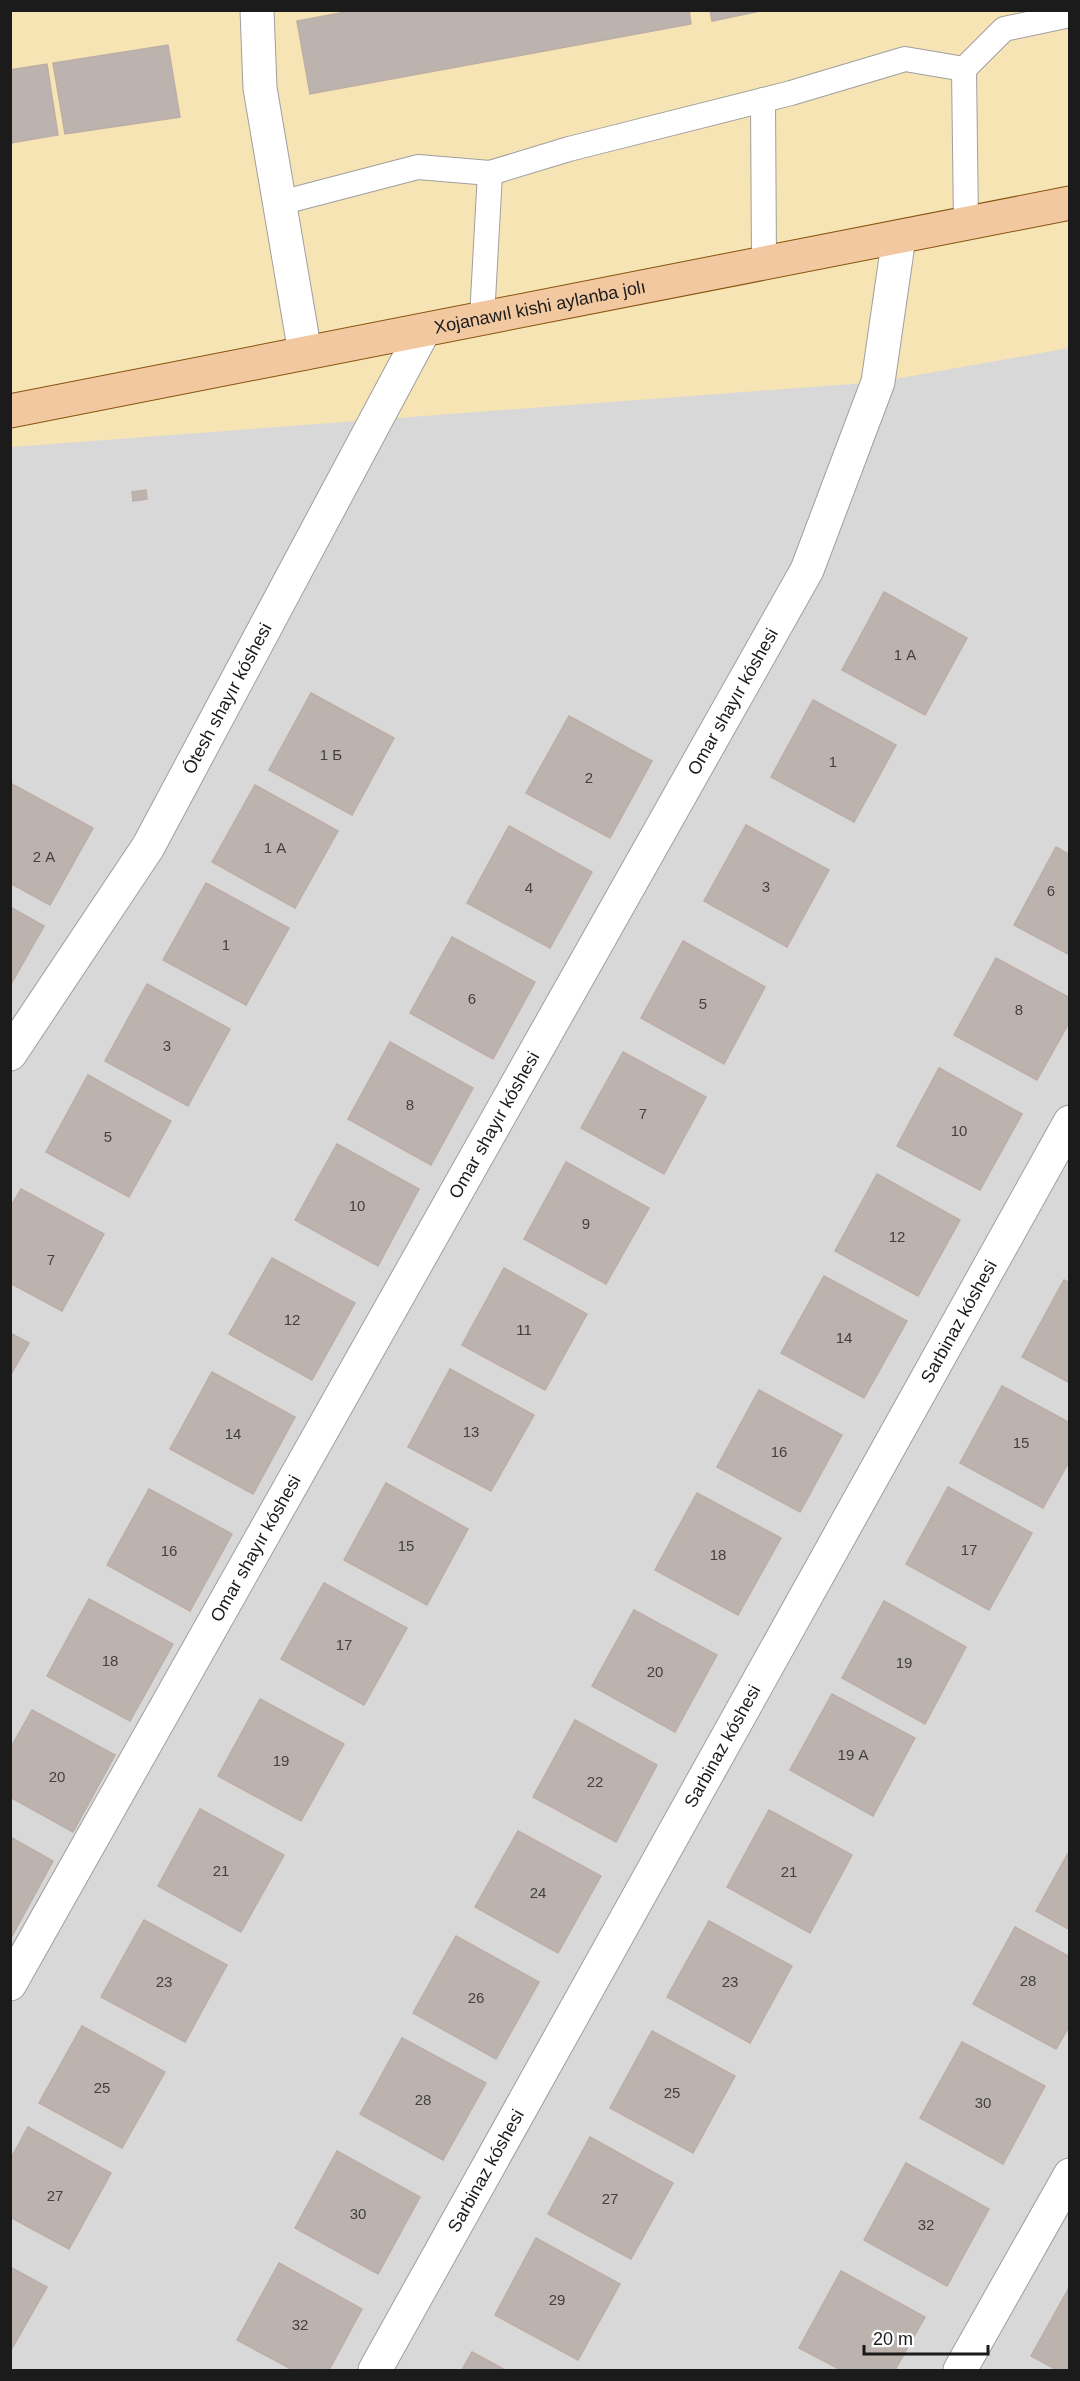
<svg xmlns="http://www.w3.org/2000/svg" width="1080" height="2381" font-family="Arial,sans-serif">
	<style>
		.residential { fill: #d9d8d9 }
		.sand { fill: #f7e4b4 }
		.building { fill: #bcb3af; stroke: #bcaea6; stroke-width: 1.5 }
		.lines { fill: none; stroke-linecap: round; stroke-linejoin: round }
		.service-casing { stroke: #9f9f9f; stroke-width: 26 }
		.minor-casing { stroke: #9f9f9f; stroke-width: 35 }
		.primary-casing { stroke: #85540d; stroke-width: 35 }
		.service { stroke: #fff; stroke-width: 24 }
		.minor { stroke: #fff; stroke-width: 33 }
		.primary { stroke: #f2c8a0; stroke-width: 33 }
		.labels { text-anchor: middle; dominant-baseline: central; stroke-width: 6; stroke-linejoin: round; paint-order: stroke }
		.number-label { font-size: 15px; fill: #434140 }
		.street-label { font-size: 18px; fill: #1b1b1b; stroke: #fff }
	</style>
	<rect width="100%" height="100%" fill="#ece8e2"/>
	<rect class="residential" x="11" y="11" width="1058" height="2359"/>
	<polygon class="sand" points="11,11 1069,11 1069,348 878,382 11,447"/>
	<g class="building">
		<polygon points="356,10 689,10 691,24 310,94 297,21"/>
		<polygon points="710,10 765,10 712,21"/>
		<polygon points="168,45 180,117 65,134 53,63"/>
		<polygon points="47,64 58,135 10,143 10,70"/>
		<polygon points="146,490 147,499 133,501 132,492"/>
		<polygon points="884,592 967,638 925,715 842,670"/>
		<polygon points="311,693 394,738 352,815 269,770"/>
		<polygon points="813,700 896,745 854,822 771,777"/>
		<polygon points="569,716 652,761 610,838 526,793"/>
		<polygon points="10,783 93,828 50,905 10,883"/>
		<polygon points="255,785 338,831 295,908 212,862"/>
		<polygon points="746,825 829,870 787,947 704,901"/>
		<polygon points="509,826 592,872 550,948 467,903"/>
		<polygon points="1056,847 1070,855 1070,955 1014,925"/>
		<polygon points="206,883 289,928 246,1005 163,960"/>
		<polygon points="10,907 44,926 10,986"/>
		<polygon points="452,937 535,982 493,1059 410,1013"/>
		<polygon points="683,941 765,987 724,1064 641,1018"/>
		<polygon points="996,958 1070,998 1070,1021 1037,1080 954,1035"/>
		<polygon points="147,984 230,1029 188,1106 105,1061"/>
		<polygon points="390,1042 473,1088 431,1165 348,1119"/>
		<polygon points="623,1052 706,1097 664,1174 581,1128"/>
		<polygon points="939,1068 1022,1114 980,1190 897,1146"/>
		<polygon points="88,1075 171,1121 129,1197 46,1152"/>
		<polygon points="337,1144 419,1189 378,1266 295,1220"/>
		<polygon points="566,1162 649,1208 606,1284 524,1239"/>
		<polygon points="877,1174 960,1220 918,1296 835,1251"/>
		<polygon points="21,1189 104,1234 62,1311 10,1283 10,1208"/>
		<polygon points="272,1258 355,1303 312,1380 229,1334"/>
		<polygon points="504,1268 587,1314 545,1390 462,1345"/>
		<polygon points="824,1276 907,1321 864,1398 781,1353"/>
		<polygon points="1064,1280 1070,1283 1070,1383 1022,1357"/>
		<polygon points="10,1333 29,1343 10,1376"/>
		<polygon points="450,1369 534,1415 491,1491 408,1447"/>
		<polygon points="212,1372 295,1417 253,1494 170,1449"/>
		<polygon points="1002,1386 1070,1423 1070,1460 1043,1508 960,1463"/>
		<polygon points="759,1390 842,1435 800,1512 717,1467"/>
		<polygon points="386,1483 468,1529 427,1605 344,1560"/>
		<polygon points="948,1487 1032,1533 989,1610 906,1564"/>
		<polygon points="149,1489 232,1534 190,1611 107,1565"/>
		<polygon points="697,1493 781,1538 738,1615 655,1570"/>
		<polygon points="324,1583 407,1628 364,1705 281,1659"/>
		<polygon points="89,1599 173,1644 130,1721 47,1676"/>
		<polygon points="884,1601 966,1647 925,1724 842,1678"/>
		<polygon points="634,1610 717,1655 675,1732 592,1686"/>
		<polygon points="832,1694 915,1738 873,1816 790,1770"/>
		<polygon points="260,1699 344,1744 301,1821 218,1776"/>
		<polygon points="32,1710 115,1755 73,1832 10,1797 10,1749"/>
		<polygon points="575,1720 657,1765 616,1842 533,1797"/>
		<polygon points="200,1809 284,1855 241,1932 158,1886"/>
		<polygon points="769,1810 852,1855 810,1933 727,1887"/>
		<polygon points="518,1831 601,1876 558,1953 475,1907"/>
		<polygon points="10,1837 53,1861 11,1938 10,1937"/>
		<polygon points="1070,1850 1070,1930 1036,1911"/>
		<polygon points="144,1920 227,1965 185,2042 101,1997"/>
		<polygon points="709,1921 792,1966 750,2043 667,1997"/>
		<polygon points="1015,1927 1070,1957 1070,2025 1056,2049 973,2004"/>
		<polygon points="456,1936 539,1982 496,2059 413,2013"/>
		<polygon points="82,2026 165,2072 122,2148 39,2103"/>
		<polygon points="652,2031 735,2076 693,2153 610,2108"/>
		<polygon points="402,2038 486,2083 443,2160 360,2114"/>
		<polygon points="962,2042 1045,2086 1003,2164 920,2118"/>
		<polygon points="28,2127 111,2173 69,2249 10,2217 10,2160"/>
		<polygon points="590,2137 673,2183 631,2259 548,2214"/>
		<polygon points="337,2151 420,2197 378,2274 295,2228"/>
		<polygon points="906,2163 989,2209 947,2286 864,2240"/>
		<polygon points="536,2238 620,2284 578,2360 495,2315"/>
		<polygon points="279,2263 362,2309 329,2370 293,2370 237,2340"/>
		<polygon points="10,2267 47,2287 10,2352"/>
		<polygon points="841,2271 925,2317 895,2370 841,2370 799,2348"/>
		<polygon points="1070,2286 1070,2370 1057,2370 1031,2356"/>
		<polygon points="472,2352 505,2370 462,2370"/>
	</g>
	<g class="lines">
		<defs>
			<g id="service">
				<polyline points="763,100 764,263"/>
				<polyline points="280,203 418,167 490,173 569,149 791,93 905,59 964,69"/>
				<polyline points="966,224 964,69 1004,29 1070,15"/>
				<polyline points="482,318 490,173"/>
			</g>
			<g id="minor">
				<polyline points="257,10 260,88 305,353"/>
				<path id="s1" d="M10,1054L148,847L424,330"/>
				<path id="s2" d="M10,1984L807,570L878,382L899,237"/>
				<path id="s3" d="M375,2370L1070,1122"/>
				<polyline points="960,2370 1070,2175"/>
			</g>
			<g id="primary">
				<path id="s4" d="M10,411L1070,203"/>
			</g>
		</defs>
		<use href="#service" class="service-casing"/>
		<use href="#minor" class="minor-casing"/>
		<use href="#primary" class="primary-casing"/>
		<use href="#service" class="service"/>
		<use href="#minor" class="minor"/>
		<use href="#primary" class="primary"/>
	</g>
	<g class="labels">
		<g class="number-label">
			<text x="905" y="654">1 А</text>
			<text x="331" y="754">1 Б</text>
			<text x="833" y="761">1</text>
			<text x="589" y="777">2</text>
			<text x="275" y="847">1 А</text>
			<text x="44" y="856">2 А</text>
			<text x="766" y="886">3</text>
			<text x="529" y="887">4</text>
			<text x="1051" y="890">6</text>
			<text x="226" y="944">1</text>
			<text x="472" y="998">6</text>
			<text x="703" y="1003">5</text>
			<text x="1019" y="1009">8</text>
			<text x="167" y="1045">3</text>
			<text x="410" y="1104">8</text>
			<text x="643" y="1113">7</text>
			<text x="959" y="1130">10</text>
			<text x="108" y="1136">5</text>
			<text x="357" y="1205">10</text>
			<text x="586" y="1223">9</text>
			<text x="897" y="1236">12</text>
			<text x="51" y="1259">7</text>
			<text x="292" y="1319">12</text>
			<text x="524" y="1329">11</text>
			<text x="844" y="1337">14</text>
			<text x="471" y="1431">13</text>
			<text x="233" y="1433">14</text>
			<text x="1021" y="1442">15</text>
			<text x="779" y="1451">16</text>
			<text x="406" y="1545">15</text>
			<text x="969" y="1549">17</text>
			<text x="169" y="1550">16</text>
			<text x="718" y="1554">18</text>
			<text x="344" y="1644">17</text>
			<text x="110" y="1660">18</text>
			<text x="904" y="1662">19</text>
			<text x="655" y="1671">20</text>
			<text x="853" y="1754">19 А</text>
			<text x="281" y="1760">19</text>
			<text x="57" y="1776">20</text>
			<text x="595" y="1781">22</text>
			<text x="221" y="1870">21</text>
			<text x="789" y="1871">21</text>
			<text x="538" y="1892">24</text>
			<text x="1028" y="1980">28</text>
			<text x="164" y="1981">23</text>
			<text x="730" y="1981">23</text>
			<text x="476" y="1997">26</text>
			<text x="102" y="2087">25</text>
			<text x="672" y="2092">25</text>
			<text x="423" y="2099">28</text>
			<text x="983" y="2102">30</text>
			<text x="55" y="2195">27</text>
			<text x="610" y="2198">27</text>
			<text x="358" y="2213">30</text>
			<text x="926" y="2224">32</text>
			<text x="557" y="2299">29</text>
			<text x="300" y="2324">32</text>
		</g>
		<g class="street-label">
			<text stroke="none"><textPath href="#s4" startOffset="540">Xojanawıl kishi aylanba jolı</textPath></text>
			<text stroke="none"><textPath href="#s1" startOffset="417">Ótesh shayır kóshesi</textPath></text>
			<text stroke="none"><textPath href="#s2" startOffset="1472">Omar shayır kóshesi</textPath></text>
			<text stroke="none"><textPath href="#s2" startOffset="986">Omar shayır kóshesi</textPath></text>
			<text stroke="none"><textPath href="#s3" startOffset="1200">Sarbinaz kóshesi</textPath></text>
			<text stroke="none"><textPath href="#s2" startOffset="500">Omar shayır kóshesi</textPath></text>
			<text stroke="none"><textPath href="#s3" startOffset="714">Sarbinaz kóshesi</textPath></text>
			<text stroke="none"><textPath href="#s3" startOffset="228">Sarbinaz kóshesi</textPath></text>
		</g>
	</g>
	<rect width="1080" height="2381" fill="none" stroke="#1b1b1b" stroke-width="24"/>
	<path d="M864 2345v9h124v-9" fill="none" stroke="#1b1b1b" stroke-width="3"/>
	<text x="873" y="2345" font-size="18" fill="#1b1b1b" stroke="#ffffff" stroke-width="4.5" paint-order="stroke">20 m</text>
</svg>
